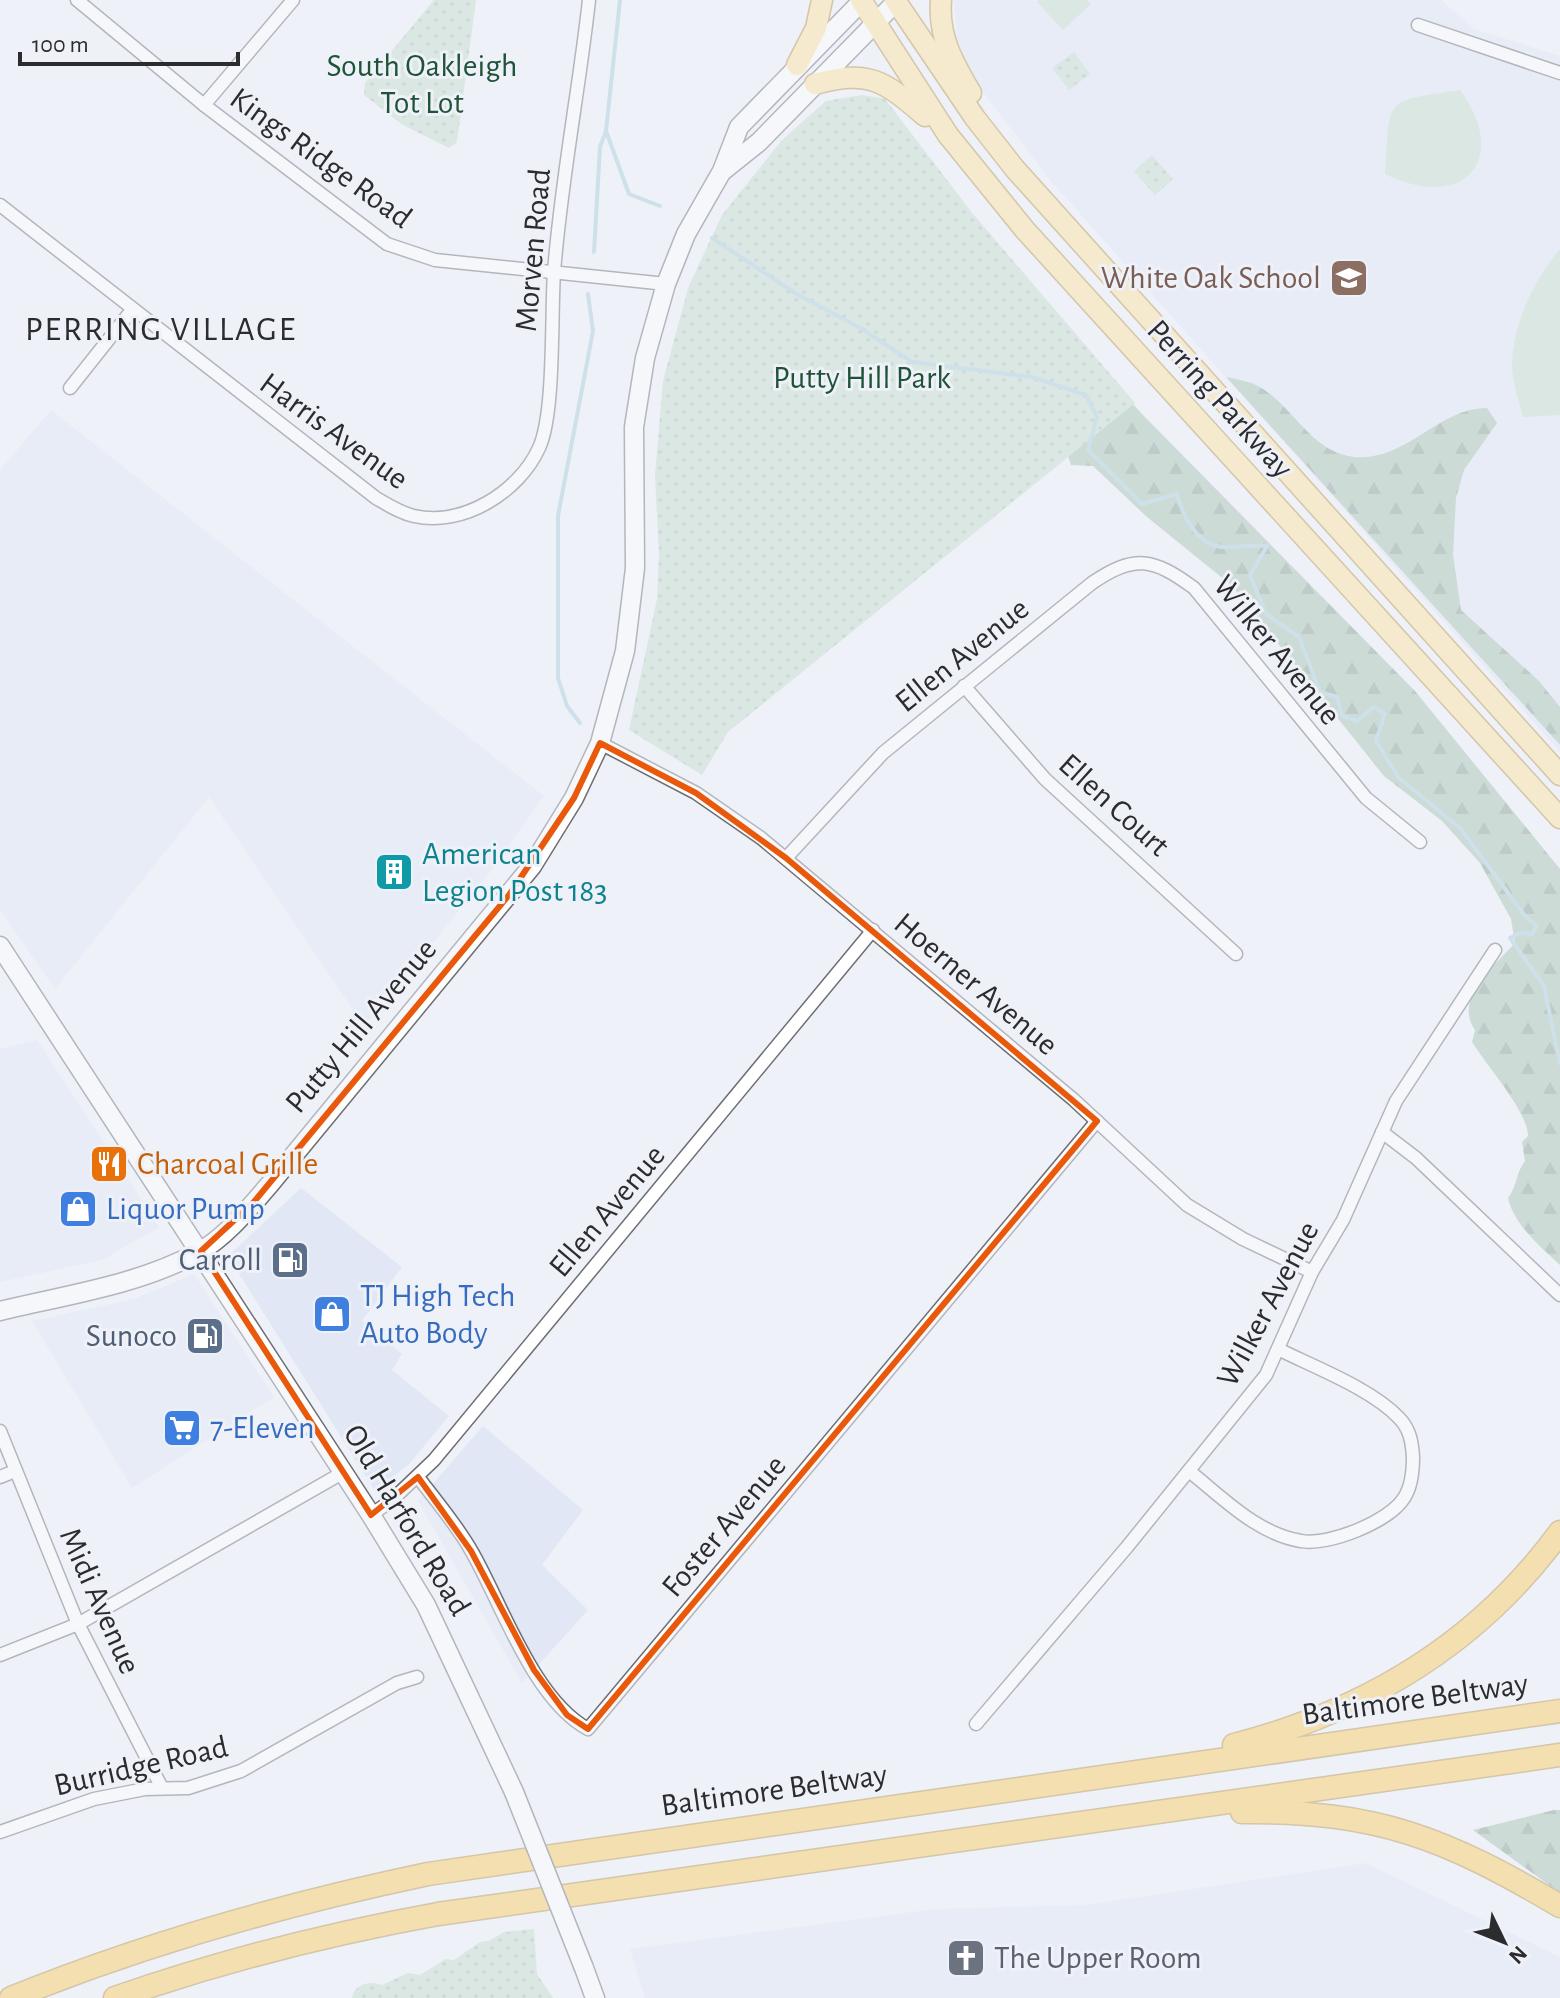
<svg xmlns="http://www.w3.org/2000/svg" width="1560" height="1998" font-family="'Alegreya Sans',sans-serif">
	<style>
		.built { fill: #e1e7f5 }
		.grass { fill: #c2dbcb }
		.forest { fill: url(#forest-firs) }
		.park { fill: url(#park-dots) }
		.lines { fill: none; stroke-linecap: round; stroke-linejoin: round }
		.stream { stroke: #a6ccd8; stroke-width: 4 }
		.street-casing { stroke: #6d6f75; stroke-width: 15 }
		.secondary-casing { stroke: #6d6f75; stroke-width: 21 }
		.primary-casing { stroke: #b2924a; stroke-width: 23 }
		.highway-casing { stroke: #b2924a; stroke-width: 25 }
		.street { stroke: #fff; stroke-width: 12 }
		.secondary { stroke: #fff; stroke-width: 18 }
		.primary { stroke: #fcdf9b; stroke-width: 20 }
		.highway { stroke: #fac959; stroke-width: 22 }
		.secondary-bridge-casing { stroke: #6d6f75; stroke-width: 21; stroke-linecap: butt }
		.secondary-bridge { stroke: #fff; stroke-width: 18 }
		.marked { fill: none; stroke: #e8590c; stroke-width: 6; stroke-linejoin: round }
		.labels { text-anchor: middle; dominant-baseline: central; stroke-width: 6; stroke-linejoin: round; paint-order: stroke }
		.park-label { font-size: 32px; fill: #1f5338; stroke: #eff1f8 }
		.street-label { font-size: 32px; fill: #2c2c2f; stroke: #eff1f8 }
		.education-label { font-size: 32px; fill: #785e54; stroke: #eff1f8; text-anchor: end }
		.culture-label { font-size: 32px; fill: #0d838f; stroke: #eff1f8; text-anchor: start }
		.food-label { font-size: 32px; fill: #c56008; stroke: #eff1f8; text-anchor: start }
		.shop-label { font-size: 32px; fill: #366cbe; stroke: #eff1f8; text-anchor: start }
		.service-label { font-size: 32px; fill: #4e5e75; stroke: #eff1f8; text-anchor: end }
		.worship-label { font-size: 32px; fill: #5b616d; stroke: #eff1f8; text-anchor: start }
		.neighbourhood-label { font-size: 34px; letter-spacing: 2px; fill: #2c2c2f; stroke: #eff1f8 }
	</style>
	<defs>
		<pattern id="forest-firs" width="22" height="20" patternUnits="userSpaceOnUse" patternTransform="scale(2)"><rect width="22" height="20" fill="#a2c1ae"/><path d="M5 1l3.5 6h-7zM16 11l3.5 6h-7z" fill="#849d8e"/></pattern>
		<pattern id="park-dots" width="8" height="8" patternUnits="userSpaceOnUse" patternTransform="scale(2)"><rect width="8" height="8" fill="#c2dbcb"/><path d="M2 2h.1M6 6h.1" fill="none" stroke="#a7bcaf" stroke-width="1.8" stroke-linecap="round"/></pattern>
	</defs>
	<rect width="100%" height="100%" fill="#eff1f8"/>
	<g class="built">
		<polygon points="954,0 1441,0 1474,29 1560,56 1560,752 1050,180 983,92 966,62 957,39"/>
		<polygon points="51,410 544,796 486,878 364,1026 209,797 55,989 0,910 0,470"/>
		<polygon points="37,1040 159,1227 102,1260 0,1282 0,1049"/>
		<polygon points="301,1188 402,1267 362,1321 402,1354 392,1370 449,1416 410,1463 375,1491 228,1256"/>
		<polygon points="194,1274 274,1397 132,1488 32,1321 134,1299"/>
		<polygon points="483,1426 583,1510 542,1565 588,1610 522,1683 418,1501"/>
		<polygon points="1366,1863 1560,1957 1560,1998 645,1998 630,1949 935,1909 1086,1905"/>
	</g>
	<g class="grass">
		<polygon points="1039,0 1087,0 1091,4 1063,30 1037,2"/>
		<path d="M1460,90C1512,161 1462,212 1385,174C1391,96 1381,102 1460,90Z"/>
		<path d="M1560,249V415L1523,417C1519,402 1513,384 1512,368C1512,325 1533,281 1560,249Z"/>
	</g>
	<g class="forest">
		<path d="M1051,313L1142,414L1415,691L1560,869V1265C1541,1247 1514,1225 1508,1198C1518,1185 1515,1174 1525,1161L1522,1142L1528,1136C1528,1112 1487,1066 1472,1042L1475,1030C1453,999 1494,966 1515,943L1511,919L1480,863L1442,821L1384,776L1231,585L1147,517L1093,466L1071,465L1066,450Z"/>
		<path d="M1226,377C1235,379 1247,381 1256,385C1292,403 1310,453 1355,457C1407,461 1438,408 1487,408L1497,423L1464,470L1456,498L1453,555L1461,610L1539,681L1560,707V745Z"/>
		<polygon points="1560,1810 1560,1893 1473,1830 1554,1810"/>
	</g>
	<g class="park">
		<polygon points="434,0 476,0 457,142 449,148 403,125 364,95 365,83"/>
		<polygon points="1074,52 1090,74 1069,90 1052,68"/>
		<polygon points="862,95 885,99 973,214 1135,403 728,732 702,775 629,730 657,599 659,554 655,475 663,381 688,288 722,215 782,140 826,101"/>
		<polygon points="1152,155 1173,179 1155,195 1134,171"/>
		<path d="M534,1929L537,1974L553,1998H352C354,1984 370,1980 382,1985L408,1973L420,1975L446,1959L454,1960L480,1942L489,1941L504,1932Z"/>
	</g>
	<g class="lines">
		<g class="stream">
			<polyline points="620,0 606,131 629,194 660,206"/>
			<path d="M712,238L795,293L862,329L912,362L1032,377L1086,395L1097,417L1088,450L1142,504L1177,494C1183,516 1196,545 1223,547C1238,548 1252,544 1267,546L1250,575L1266,614L1299,637L1320,692L1337,697L1342,716L1357,721L1374,707L1385,714L1376,741L1399,778L1461,829L1525,916L1537,926L1532,934L1520,933L1510,938L1544,986L1560,1064"/>
			<polyline points="594,252 600,147 606,131"/>
			<polyline points="580,723 567,706 558,678 558,516 593,331 588,294"/>
		</g>
		<defs>
			<g id="street">
				<polyline points="77,0 204,105 387,244 435,260 666,284"/>
				<polyline points="1418,25 1560,73"/>
				<polyline points="204,105 293,0"/>
				<path d="M0,205L376,498C388,505 400,513 414,516C463,527 519,492 539,448C555,414 551,315 554,272C561,181 579,91 589,0"/>
				<polyline points="70,388 132,310"/>
				<polyline points="964,686 1045,779 1236,954"/>
				<polyline points="600,743 696,793 761,838 1074,1100 1187,1205 1243,1239 1312,1272"/>
				<path d="M786,858L883,753L1092,583C1135,554 1153,558 1194,588L1366,798L1420,842"/>
				<polyline points="1382,1132 1416,1158 1560,1295"/>
				<polyline points="0,1431 78,1624 162,1788"/>
				<path d="M1189,1471C1222,1497 1257,1534 1301,1541C1328,1546 1389,1522 1404,1498C1412,1486 1413,1471 1413,1457C1412,1442 1410,1429 1399,1418C1372,1389 1314,1367 1278,1349"/>
				<polyline points="0,1477 15,1471"/>
				<path d="M418,1477C436,1501 457,1525 472,1552C502,1604 533,1699 588,1729L1097,1121"/>
				<polyline points="371,1515 392,1500 434,1460 873,930"/>
				<polyline points="0,1655 78,1624 344,1472"/>
				<polyline points="976,1724 1127,1547 1266,1375 1312,1272 1343,1220 1396,1101 1495,950"/>
				<polyline points="0,1832 94,1799 145,1789 188,1788 241,1771 397,1683 417,1677"/>
			</g>
			<g id="secondary">
				<polyline points="724,170 759,142 898,0"/>
				<polyline points="0,946 371,1515 426,1605 514,1792"/>
				<path d="M0,1311C66,1295 139,1285 199,1252C227,1236 249,1208 270,1184L532,866L574,798L600,743L625,651L635,568L634,427L645,358L666,284L686,234L722,171L739,127L863,0"/>
				<polyline points="584,1968 595,1998"/>
			</g>
			<g id="primary">
				<polyline points="861,0 948,135 1025,230 1560,818"/>
				<polyline points="895,0 975,118 1015,169 1560,775"/>
				<path d="M941,0C938,37 953,62 971,93"/>
				<polyline points="797,65 816,28 822,0"/>
				<path d="M815,84C870,69 884,81 925,116"/>
			</g>
			<g id="highway">
				<path d="M1234,1745C1366,1711 1479,1643 1560,1532"/>
				<path d="M1242,1812C1378,1811 1445,1838 1560,1906"/>
				<path d="M11,1998C147,1943 285,1904 428,1874L1560,1711"/>
				<path d="M115,1998C221,1961 328,1934 438,1914L1560,1755"/>
			</g>
		</defs>
		<use href="#street" class="street-casing"/>
		<use href="#secondary" class="secondary-casing"/>
		<use href="#primary" class="primary-casing"/>
		<use href="#highway" class="highway-casing"/>
		<use href="#street" class="street"/>
		<use href="#secondary" class="secondary"/>
		<use href="#primary" class="primary"/>
		<use href="#highway" class="highway"/>
		<defs>
			<polyline id="secondary-bridge" points="514,1792 584,1968"/>
		</defs>
		<use href="#secondary-bridge" class="secondary-bridge-casing"/>
		<use href="#secondary-bridge" class="secondary-bridge"/>
	</g>
	<path d="M0 0H1560V1998H0ZM600,743L696,793L786,858L1097,1121L588,1729L567,1715L534,1670L471,1551L418,1477L371,1515L201,1251L253,1203L509,895L574,798Z" fill="#eff1f8" fill-opacity=".55" fill-rule="evenodd"/>
	<path class="marked" d="M600,743L696,793L786,858L1097,1121L588,1729L567,1715L534,1670L471,1551L418,1477L371,1515L201,1251L253,1203L509,895L574,798Z"/>
	<defs>
		<symbol id="school-square" viewBox="-11 -11 22 22"><rect x="-9" y="-9" width="18" height="18" rx="4" fill="#8d6e63" stroke="#eff1f8"/><path d="M0-5L7-2L0 1L-7-2ZM-4 1L0 2.5L4 1V4Q0 6-4 4Z" fill="#fff"/></symbol>
		<symbol id="building-square" viewBox="-11 -11 22 22"><rect x="-9" y="-9" width="18" height="18" rx="4" fill="#0f9aa8" stroke="#eff1f8"/><path d="M-4-6H4V6H1V3H-1V6H-4ZM-2.5-4.3h1.7v1.8h-1.7ZM.8-4.3h1.7v1.8H.8ZM-2.5-1h1.7V.8h-1.7ZM.8-1h1.7V.8H.8Z" fill="#fff"/></symbol>
		<symbol id="restaurant-square" viewBox="-11 -11 22 22"><rect x="-9" y="-9" width="18" height="18" rx="4" fill="#e8710a" stroke="#eff1f8"/><path d="M-5-6h1v4h1v-4h1v4h1v-4h1v5L-1.5 .5V6h-2V.5L-5-1ZM5-6V6H3V1.5H1.5Q1.5-4 5-6Z" fill="#fff"/></symbol>
		<symbol id="shop-square" viewBox="-11 -11 22 22"><rect x="-9" y="-9" width="18" height="18" rx="4" fill="#3f7fe0" stroke="#eff1f8"/><path d="M-5-2.5h2.3a2.7 3.5 0 0 1 5.4 0H5L5.5 6h-11ZM-1.5-2.5h3a1.5 2.3 0 0 0-3 0Z" fill="#fff"/></symbol>
		<symbol id="fuel-square" viewBox="-11 -11 22 22"><rect x="-9" y="-9" width="18" height="18" rx="4" fill="#5c6f8a" stroke="#eff1f8"/><path d="M-5.5-6h7V0h2V4h1.3V-2.5L3-4.5l.8-.8L6-3V5H2.5V1h-1V6h-7ZM-4.2-4.7v3.2H.2V-4.7Z" fill="#fff"/></symbol>
		<symbol id="supermarket-square" viewBox="-11 -11 22 22"><rect x="-9" y="-9" width="18" height="18" rx="4" fill="#3f7fe0" stroke="#eff1f8"/><path d="M-6-5.5h2.5l.6 2H6L4.5 2H-2.5L-4.4-4H-6ZM-1.5 3.2a1.3 1.3 0 1 0 .1 0ZM3 3.2a1.3 1.3 0 1 0 .1 0Z" fill="#fff"/></symbol>
		<symbol id="church-square" viewBox="-11 -11 22 22"><rect x="-9" y="-9" width="18" height="18" rx="4" fill="#6b7280" stroke="#eff1f8"/><path d="M-1.2-6h2.4v3.5h3.3v2.4h-3.3V6h-2.4V-.1h-3.3v-2.4h3.3Z" fill="#fff"/></symbol>
	</defs>
	<g fill-rule="evenodd">
		<use href="#school-square" x="1327" y="256" width="44" height="44"/>
		<use href="#building-square" x="372" y="850" width="44" height="44"/>
		<use href="#restaurant-square" x="87" y="1142" width="44" height="44"/>
		<use href="#shop-square" x="56" y="1187" width="44" height="44"/>
		<use href="#fuel-square" x="268" y="1238" width="44" height="44"/>
		<use href="#shop-square" x="310" y="1292" width="44" height="44"/>
		<use href="#fuel-square" x="183" y="1314" width="44" height="44"/>
		<use href="#supermarket-square" x="160" y="1406" width="44" height="44"/>
		<use href="#church-square" x="944" y="1936" width="44" height="44"/>
	</g>
	<g class="labels">
		<g class="park-label">
			<text x="422" y="66">South Oakleigh<tspan x="422" dy="37">Tot Lot</tspan></text>
			<text x="862" y="378">Putty Hill Park</text>
		</g>
		<g class="street-label">
			<text transform="translate(321 158) rotate(36)">Kings Ridge Road</text>
			<text transform="translate(533 250) rotate(-85)">Morven Road</text>
			<text transform="translate(1220 399) rotate(48)">Perring Parkway</text>
			<text transform="translate(334 431) rotate(36)">Harris Avenue</text>
			<text transform="translate(1277 650) rotate(51)">Wilker Avenue</text>
			<text transform="translate(962 655) rotate(-39)">Ellen Avenue</text>
			<text transform="translate(1114 805) rotate(42)">Ellen Court</text>
			<text transform="translate(976 984) rotate(40)">Hoerner Avenue</text>
			<text transform="translate(361 1026) rotate(-50)">Putty Hill Avenue</text>
			<text transform="translate(607 1211) rotate(-50)">Ellen Avenue</text>
			<text transform="translate(1268 1304) rotate(-62)">Wilker Avenue</text>
			<text transform="translate(407 1520) rotate(59)">Old Harford Road</text>
			<text transform="translate(724 1526) rotate(-50)">Foster Avenue</text>
			<text transform="translate(100 1601) rotate(66)">Midi Avenue</text>
			<text transform="translate(1415 1699) rotate(-8)">Baltimore Beltway</text>
			<text transform="translate(141 1766) rotate(-13)">Burridge Road</text>
			<text transform="translate(774 1790) rotate(-8)">Baltimore Beltway</text>
		</g>
		<g class="education-label">
			<text x="1321" y="278">White Oak School</text>
		</g>
		<g class="culture-label">
			<text x="422" y="854">American<tspan x="422" dy="37">Legion Post 183</tspan></text>
		</g>
		<g class="food-label">
			<text x="137" y="1164">Charcoal Grille</text>
		</g>
		<g class="shop-label">
			<text x="106" y="1209">Liquor Pump</text>
			<text x="360" y="1296">TJ High Tech<tspan x="360" dy="37">Auto Body</tspan></text>
			<text x="210" y="1428">7-Eleven</text>
		</g>
		<g class="service-label">
			<text x="262" y="1260">Carroll</text>
			<text x="177" y="1336">Sunoco</text>
		</g>
		<g class="worship-label">
			<text x="994" y="1958">The Upper Room</text>
		</g>
		<g class="neighbourhood-label">
			<text x="161" y="330">PERRING VILLAGE</text>
		</g>
	</g>
	<g transform="translate(1504 1942) rotate(133)" stroke="#eff1f8" stroke-width="6" paint-order="stroke">
	<path d="M0-6L14 30L0 20L-14 30Z" fill="#2c2c2f"/>
	<text y="-12" font-size="22" font-weight="bold" text-anchor="middle" fill="#2c2c2f">N</text>
	</g>
	<path d="M20 52v12h218v-12" fill="none" stroke="#2c2c2f" stroke-width="4"/>
	<text x="32" y="52" font-size="24" fill="#2c2c2f" stroke="#eff1f8" stroke-width="6" paint-order="stroke">100 m</text>
</svg>
